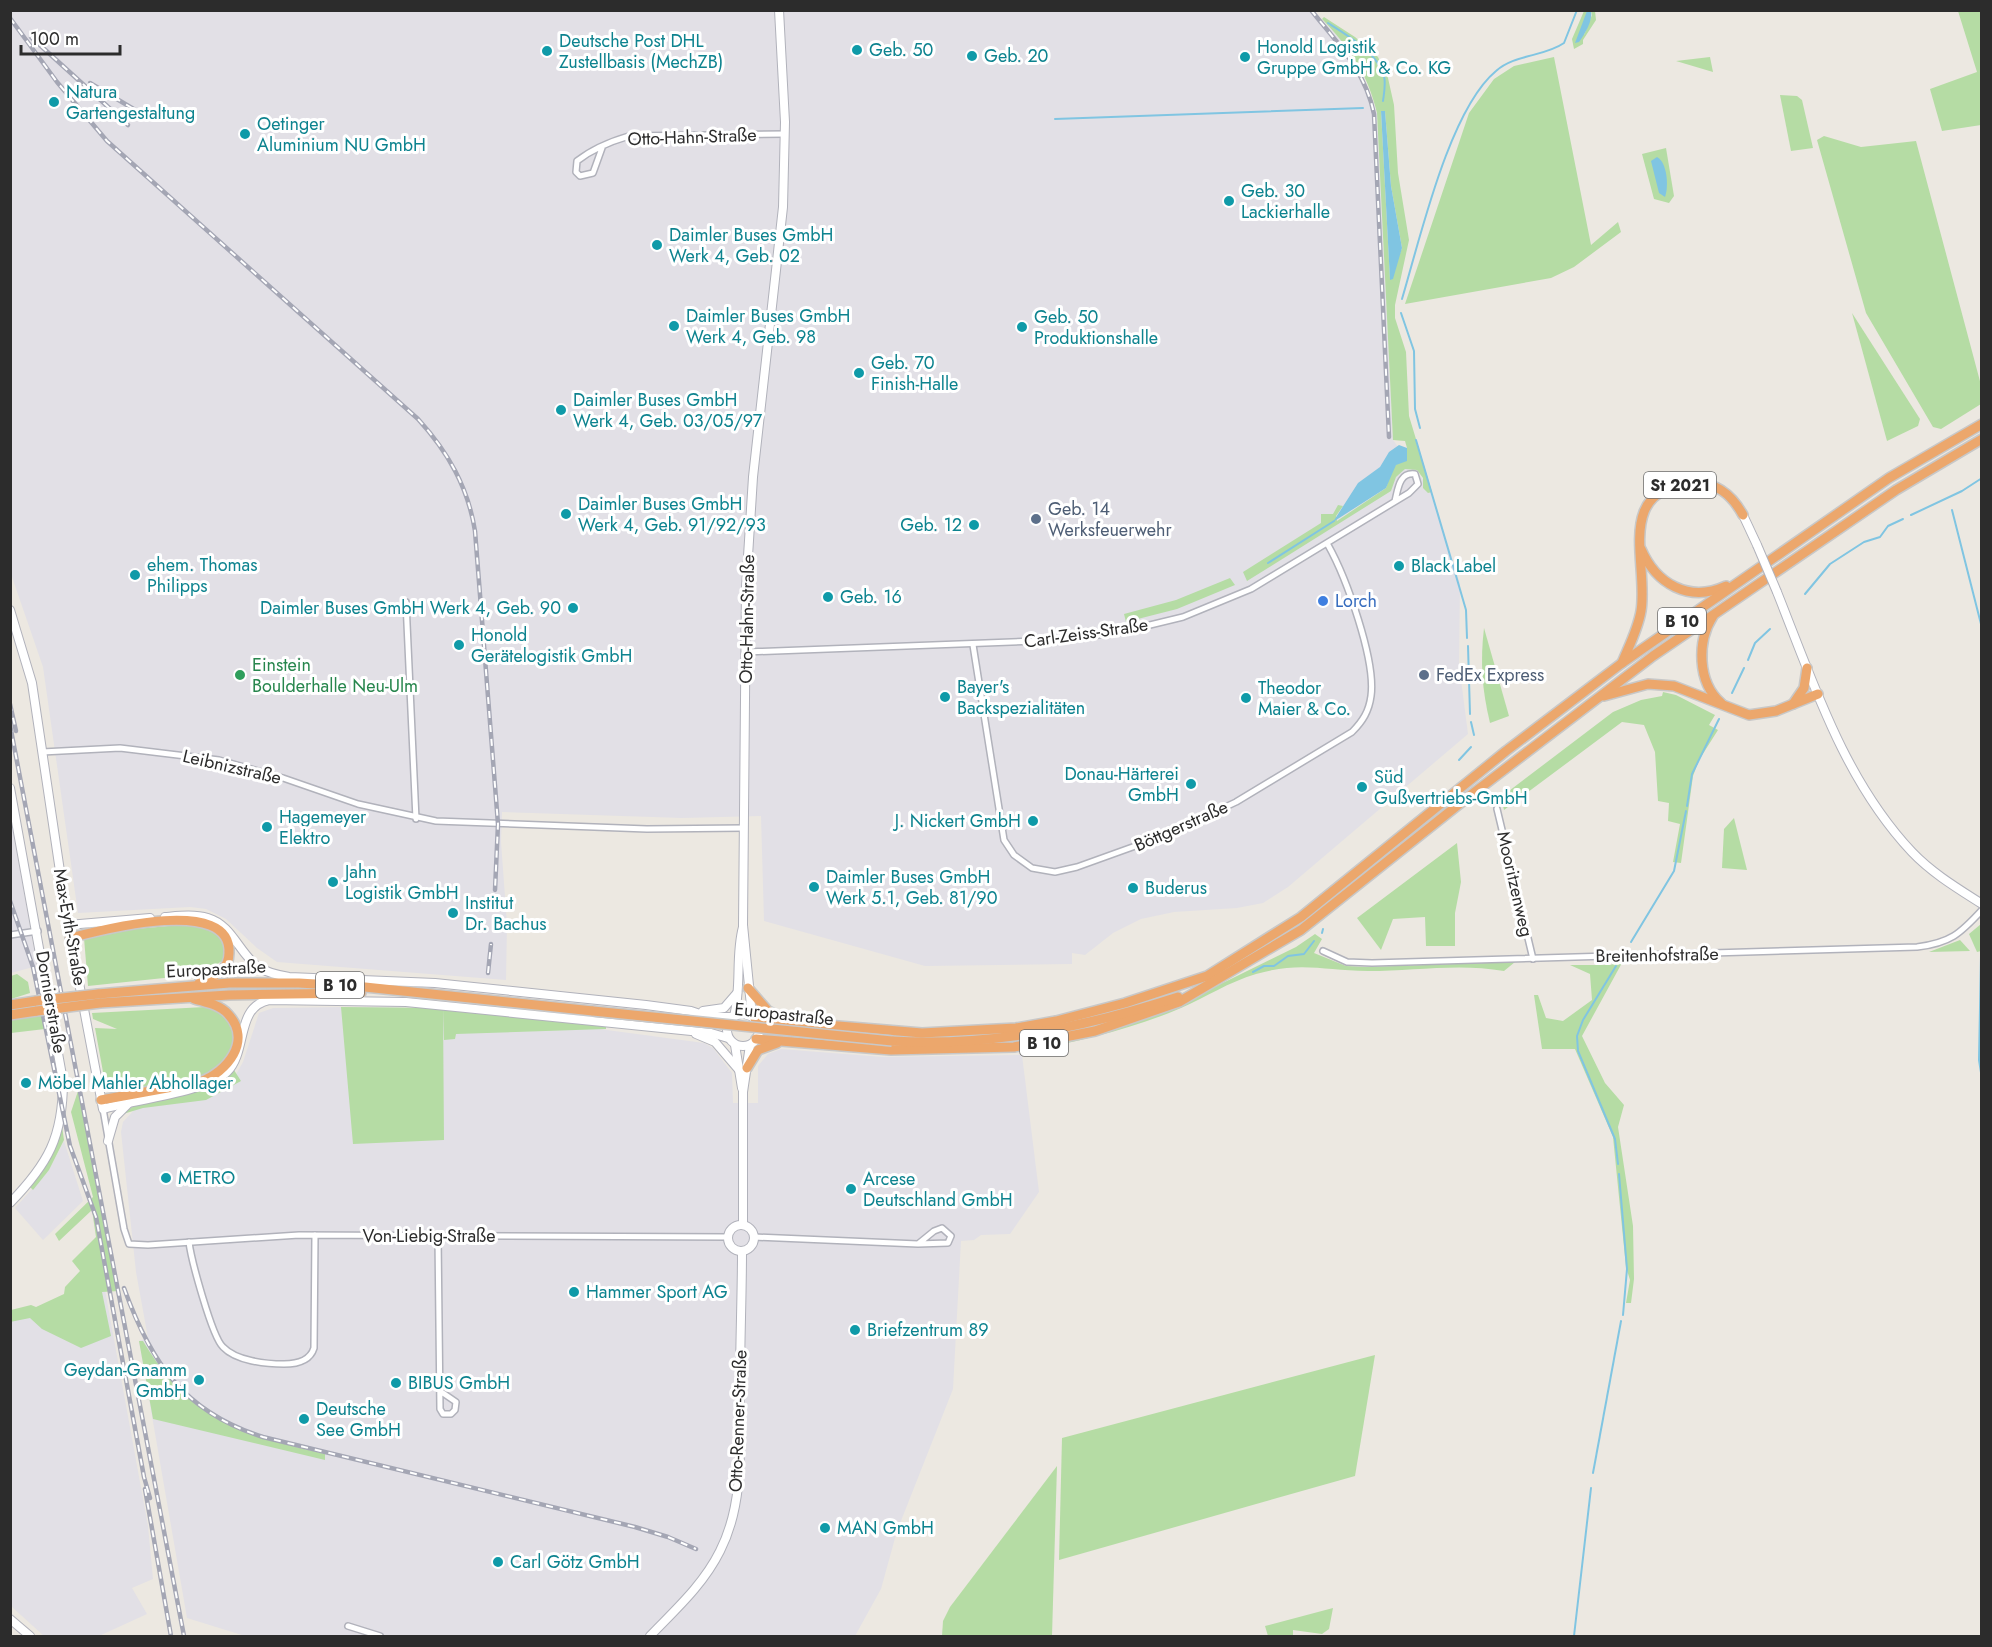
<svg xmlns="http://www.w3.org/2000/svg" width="1992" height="1647" font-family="Jost,sans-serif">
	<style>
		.industrial { fill: #e2e0e6 }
		.green { fill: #b5dca4; fill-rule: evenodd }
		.water { fill: #80c5e2 }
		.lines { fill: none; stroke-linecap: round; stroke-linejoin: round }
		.stream { stroke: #80c5e2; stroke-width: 2 }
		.street-casing { stroke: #b1b2bb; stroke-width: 8 }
		.secondary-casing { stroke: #b1b2bb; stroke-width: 10 }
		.highway-casing { stroke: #c8c8c8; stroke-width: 12 }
		.street { stroke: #fff; stroke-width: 5 }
		.secondary { stroke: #fff; stroke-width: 8 }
		.highway { stroke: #eca76c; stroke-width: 9 }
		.rail-casing { stroke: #a4a6b4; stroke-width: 4.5 }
		.rail { stroke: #fff; stroke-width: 2; stroke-dasharray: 7; stroke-linecap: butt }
		.secondary-bridge-casing { stroke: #b1b2bb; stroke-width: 10; stroke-linecap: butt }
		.highway-bridge-casing { stroke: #c8c8c8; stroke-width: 12; stroke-linecap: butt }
		.secondary-bridge { stroke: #fff; stroke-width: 8 }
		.highway-bridge { stroke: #eca76c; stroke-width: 9 }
		.culture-dot { fill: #0f9aa8; stroke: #fff; stroke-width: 2 }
		.service-dot { fill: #5c6f8a; stroke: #fff; stroke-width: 2 }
		.shop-dot { fill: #3f7fe0; stroke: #fff; stroke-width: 2 }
		.leisure-dot { fill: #2e9e5b; stroke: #fff; stroke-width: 2 }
		.labels { text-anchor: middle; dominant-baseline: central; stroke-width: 6; stroke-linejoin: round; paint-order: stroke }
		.shield { fill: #fff; stroke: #6b6b6b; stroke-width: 1.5 }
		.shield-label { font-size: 16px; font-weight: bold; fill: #2c2c2c }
		.culture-label { font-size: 18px; fill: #0d838f; stroke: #fff; text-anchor: start }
		.street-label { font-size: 18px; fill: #2c2c2c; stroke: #fff }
		.service-label { font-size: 18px; fill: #4e5e75; stroke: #fff; text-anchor: start }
		.shop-label { font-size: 18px; fill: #366cbe; stroke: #fff; text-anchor: start }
		.leisure-label { font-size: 18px; fill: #27864d; stroke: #fff; text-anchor: start }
	</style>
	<rect width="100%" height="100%" fill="#ece8e1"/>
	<g class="industrial">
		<polygon points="10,11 1314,11 1346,45 1360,66 1377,113 1393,440 1432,492 1460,584 1459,664 1468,734 1288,887 1263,903 1237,908 1174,912 1141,919 1113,933 1085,955 1072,953 1072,964 925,966 764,921 761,816 682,818 502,812 501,842 507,924 506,980 277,962 257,948 226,919 206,909 190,907 78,913 43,667 11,574"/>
		<polygon points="10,813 37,966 11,973 10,973"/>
		<polygon points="341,1007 443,1008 704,1043 713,1048 732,1073 733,1103 758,1103 758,1066 768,1054 781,1049 883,1057 1022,1055 1039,1192 1010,1234 981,1235 974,1240 961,1241 953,1389 897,1531 881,1589 855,1636 245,1636 187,1618 139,1341 148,1338 136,1272 121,1132 123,1122 135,1109 231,1083 243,1062 259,1013 273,1008"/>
		<polygon points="64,1141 83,1201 43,1240 15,1208 49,1170"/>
		<polygon points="105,1290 148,1526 153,1579 132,1588 147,1614 99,1636 44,1636 11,1606 11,1315"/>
	</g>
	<g class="green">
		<polygon points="1584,11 1588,11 1584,35 1592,15 1591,11 1595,11 1596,20 1583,40 1583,44 1574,49 1572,39"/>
		<polygon points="1958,11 1981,11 1981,125 1942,131 1930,89 1977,72"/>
		<path d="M1324,17L1355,37L1378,57L1388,78L1394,105L1398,173L1409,240L1395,305V318L1406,352L1409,416L1432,492L1428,493L1423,488V478L1417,470L1405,469L1396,477L1391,491L1247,581L1243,572L1321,523V514H1333L1338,505L1343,506L1336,516L1337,521L1386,488L1392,470L1407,448L1405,441L1393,440L1377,113C1368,74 1349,47 1322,19ZM1381,111H1385L1391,186L1402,248L1390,279Z"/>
		<polygon points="1554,57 1591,245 1618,222 1621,232 1574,267 1551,278 1405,304 1469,113 1494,79 1514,66"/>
		<polygon points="1710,57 1713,72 1676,61"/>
		<polygon points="1780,95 1797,96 1802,100 1813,148 1791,151"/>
		<polygon points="1824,136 1861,147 1916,141 1981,385 1981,404 1941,429 1933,427 1866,313 1817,140"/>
		<polygon points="1666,148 1674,196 1669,203 1654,199 1642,154"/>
		<polygon points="1852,313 1920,419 1918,426 1887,441"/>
		<polygon points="1230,578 1235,585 1177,609 1126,622 1124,614 1176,600"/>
		<path d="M1484,628L1509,716L1490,723C1482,690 1480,662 1484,628Z"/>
		<polygon points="1663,692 1676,695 1715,715 1709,725 1718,730 1699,760 1693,776 1681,863 1673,862 1680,824 1668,821 1669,803 1658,801 1655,752 1644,725 1622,722 1504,810 1501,797 1613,712 1641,700 1662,696"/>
		<polygon points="1734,818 1747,870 1722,868 1724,829"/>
		<polygon points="1457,843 1461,882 1455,913 1455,946 1426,946 1425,917 1393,919 1381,950 1357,918"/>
		<polygon points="191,924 208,926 223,939 225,959 202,974 88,986 84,938 113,931"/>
		<polygon points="1981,924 1981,951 1977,952 1969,934"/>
		<path d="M1315,934L1322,939L1314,953L1346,966L1366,967L1515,962L1504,971C1460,963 1413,971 1368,971C1324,971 1302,961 1256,974C1229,982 1206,997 1181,1008C1132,1029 1080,1041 1028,1051L1027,1048L1178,1005L1296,947Z"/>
		<polygon points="1960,940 1970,951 1929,952"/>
		<polygon points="1623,961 1582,1036 1605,1083 1624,1105 1618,1127 1633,1226 1634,1279 1631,1303 1626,1303 1630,1280 1626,1267 1613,1137 1575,1049 1542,1049 1534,995 1538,995 1546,1018 1563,1021 1592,1000 1590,974 1570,965 1610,965"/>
		<polygon points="17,974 28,982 30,993 11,999 11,976"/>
		<path d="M205,1007C210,1008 218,1010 222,1013C244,1030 232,1063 210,1075C202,1080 124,1094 114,1092C109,1092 107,1087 105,1083L95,1028L117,1029L93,1019L92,1013Z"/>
		<polygon points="341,1007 443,1008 606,1026 606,1029 456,1034 455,1039 444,1040 443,1009 444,1140 353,1144"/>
		<polygon points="41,1013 45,1029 11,1033 11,1017"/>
		<path d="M234,1070L241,1081L206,1100L143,1108L123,1114C154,1087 202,1098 234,1070Z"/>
		<polygon points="79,1088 119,1291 102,1292 111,1336 81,1348 42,1329 30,1318 10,1322 11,1310 31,1305 36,1307 64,1294 65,1287 80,1271 72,1261 96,1237 92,1210 59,1241 55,1234 93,1197 71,1112"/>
		<polygon points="62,1126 64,1140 49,1170 33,1190 27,1184"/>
		<path d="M139,1341H143C192,1422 238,1433 325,1454V1460L153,1419Z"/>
		<polygon points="1375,1355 1355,1476 1059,1560 1062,1438"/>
		<polygon points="1057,1466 1052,1636 942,1636 943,1621 950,1607"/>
		<polygon points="1333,1608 1329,1629 1322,1634 1293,1630 1293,1636 1268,1636 1265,1626"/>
	</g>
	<g class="water">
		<path d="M1587,11H1591C1593,20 1585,34 1579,42L1575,43Z"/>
		<polygon points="1381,111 1385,111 1391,186 1402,248 1393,279 1390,280"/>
		<path d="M1657,157C1667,162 1669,186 1665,197L1659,193L1651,161Z"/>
		<polygon points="1399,445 1407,448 1407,461 1396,465 1386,488 1333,522 1358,483 1380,467 1389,452"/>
	</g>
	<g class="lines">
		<g class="stream">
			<path d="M1328,23C1347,35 1378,53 1384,76C1386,84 1384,93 1383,101"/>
			<polyline points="1055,119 1363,108"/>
			<path d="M1402,299C1420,239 1449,110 1496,71C1515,54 1544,57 1564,43L1577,10"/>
			<polyline points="1401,313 1414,351 1415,409 1420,428"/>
			<polyline points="1416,440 1459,586 1466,610 1467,638"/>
			<polyline points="1952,510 1982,628"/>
			<polyline points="1911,515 1962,491 1982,478"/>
			<polyline points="1268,563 1334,521"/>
			<polyline points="1805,594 1830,564 1864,542 1880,537 1888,526 1903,519"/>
			<polyline points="1468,646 1470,714"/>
			<polyline points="1748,660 1755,643 1770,629"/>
			<polyline points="1732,693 1744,668"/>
			<polyline points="1471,722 1474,735"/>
			<polyline points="1459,760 1471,747"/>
			<polyline points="1687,806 1692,774 1719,719"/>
			<polyline points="1322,933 1323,929"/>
			<polyline points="1631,942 1674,871 1686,811"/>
			<polyline points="1981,955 1979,1060 1982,1079"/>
			<polyline points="1616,966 1583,1020 1577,1036 1578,1051 1615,1139 1618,1164"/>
			<polyline points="1253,972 1264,966 1274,966 1288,956 1304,954 1314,941"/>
			<polyline points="1619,1174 1627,1269 1623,1315"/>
			<polyline points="1593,1473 1621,1321"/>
			<polyline points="1574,1636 1591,1488"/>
		</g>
		<defs>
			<g id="street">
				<path d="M602,148L593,173L580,176L576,172L577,161C591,150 612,141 629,136L785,134"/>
				<polyline points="406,602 416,819"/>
				<path d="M973,645L1004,840L1014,855L1032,868L1055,872L1077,867L1166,835L1236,802L1352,732C1363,721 1369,711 1371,696C1376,660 1346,577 1328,545"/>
				<path d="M746,652L1061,640L1121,632L1183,617L1251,589L1409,493L1418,484L1415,474C1399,472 1398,489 1395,501"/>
				<polyline points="42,752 120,748 219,760 283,778 358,804 436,821 647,829 744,828"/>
				<polyline points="1497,809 1533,959"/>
				<polyline points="10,935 38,931"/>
				<path d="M1323,951L1347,962L1372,963L1917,947C1950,943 1960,934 1982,910"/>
				<polyline points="103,1109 124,1229 129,1244 148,1245 299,1235 729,1237"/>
				<polyline points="438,1237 440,1409 443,1414 451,1414 455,1410 456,1402 440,1391"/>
				<polyline points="754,1237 918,1244 934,1231 942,1228 951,1236 948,1243 918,1244"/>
				<path d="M189,1242C191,1259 212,1337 223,1347C236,1361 266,1364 284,1364C297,1364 310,1361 314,1348L315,1235"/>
				<polyline points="348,1626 380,1636"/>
			</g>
			<g id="secondary">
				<polyline points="1743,515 1757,545"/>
				<path d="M1777,592C1813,682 1844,780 1912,852C1932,873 1957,888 1982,904"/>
				<path d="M10,610L32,683L68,925L103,1109C133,1100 207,1092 227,1072C248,1051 235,1007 269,1000L406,1002L711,1033L728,1038"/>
				<path d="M10,788L63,1081C63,1137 48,1164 10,1203"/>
				<path d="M165,917C178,916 194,914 208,918C232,925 239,953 258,967C267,973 278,975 289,977L435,983L646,1005L691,1011L709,1017H732"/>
				<polyline points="68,925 150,918"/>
				<polyline points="703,1011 724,1008 737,993"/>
				<circle cx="743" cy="1030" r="16"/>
				<path d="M734,1016C742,986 735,956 743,927"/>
				<polyline points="752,1016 743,925 746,588 753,477 783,207 785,122 779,10"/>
				<polyline points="696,1034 715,1042 739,1070"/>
				<polyline points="735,1045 742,1088"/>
				<polyline points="108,1141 115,1117 130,1102"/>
				<polyline points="743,1225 743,1092 750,1045"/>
				<circle cx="741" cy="1238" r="13"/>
				<polyline points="10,1619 30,1636"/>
				<path d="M650,1636C676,1609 703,1585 720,1551C746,1500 739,1440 740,1384C740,1340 742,1295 742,1251"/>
			</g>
			<g id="highway">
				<path d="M1641,549C1656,584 1689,603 1726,586"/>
				<path d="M1713,616C1697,641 1697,682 1721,703"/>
				<path d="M1622,663C1629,646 1638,629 1641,611C1649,564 1613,488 1693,483C1717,482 1732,495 1743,515"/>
				<polyline points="1604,696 1648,684 1674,686 1749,715 1776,711 1818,694"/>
				<polyline points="1793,704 1804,688 1807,668"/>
				<path d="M70,938C101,930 232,895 229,953C229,971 214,976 199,983"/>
				<polyline points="748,988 768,1011 788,1020"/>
				<polyline points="98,994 229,983 299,983 365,987 593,1011"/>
				<polyline points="100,1003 229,995 361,993"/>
				<polyline points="10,1005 36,1001"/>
				<polyline points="10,1015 37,1011"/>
				<polyline points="755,1019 922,1033 1016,1028 1056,1021 1125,1003 1207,976 1301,917 1506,751 1622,663 1889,478 1982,424"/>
				<polyline points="756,1039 891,1050 1014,1047 1095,1031 1179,1002 1301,930 1463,801 1653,656 1896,490 1982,439"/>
				<path d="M892,1041C990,1047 1086,1027 1178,997"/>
				<polyline points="747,1068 758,1050 777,1043"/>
				<path d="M101,1100L200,1082C227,1072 253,1041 228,1014C220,1005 206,1002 194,999"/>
			</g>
		</defs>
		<use href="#street" class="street-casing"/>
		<use href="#secondary" class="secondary-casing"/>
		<use href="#highway" class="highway-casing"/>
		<use href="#street" class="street"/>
		<use href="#secondary" class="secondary"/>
		<use href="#highway" class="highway"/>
		<defs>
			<g id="rail">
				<path d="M1311,10C1338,44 1365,70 1374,114L1389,437"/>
				<path d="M10,18L57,82L107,141L418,419C448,452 468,487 475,531L498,824L495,890"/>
				<polyline points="31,37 128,125"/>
				<polyline points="90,83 142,114"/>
				<polyline points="10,704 16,731"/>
				<polyline points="10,725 184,1636"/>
				<polyline points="10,901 33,967 70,1146 96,1217 144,1477 150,1498"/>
				<polyline points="488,973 491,944"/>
				<path d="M124,1288C151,1363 184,1412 263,1437L635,1527L668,1537L696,1549"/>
				<polyline points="145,1489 171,1636"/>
			</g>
		</defs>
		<use href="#rail" class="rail-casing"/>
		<use href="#rail" class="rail"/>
		<defs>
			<polyline id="secondary-bridge" points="1757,545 1777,592"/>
			<g id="highway-bridge">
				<polyline points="36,1001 98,994"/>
				<polyline points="37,1011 100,1003"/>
				<polyline points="593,1011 892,1041"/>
			</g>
		</defs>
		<use href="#secondary-bridge" class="secondary-bridge-casing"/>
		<use href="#highway-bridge" class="highway-bridge-casing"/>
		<use href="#secondary-bridge" class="secondary-bridge"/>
		<use href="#highway-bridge" class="highway-bridge"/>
	</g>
	<g class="culture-dot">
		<circle cx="857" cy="50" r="6"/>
		<circle cx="547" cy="51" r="6"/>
		<circle cx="972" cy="56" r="6"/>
		<circle cx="1245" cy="57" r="6"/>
		<circle cx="54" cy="102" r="6"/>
		<circle cx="245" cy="134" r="6"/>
		<circle cx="1229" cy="201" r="6"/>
		<circle cx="657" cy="245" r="6"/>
		<circle cx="674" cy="326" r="6"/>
		<circle cx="1022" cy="327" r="6"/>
		<circle cx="859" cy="373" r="6"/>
		<circle cx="561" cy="410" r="6"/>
		<circle cx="566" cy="514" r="6"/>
		<circle cx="974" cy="525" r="6"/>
		<circle cx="1399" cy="566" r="6"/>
		<circle cx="135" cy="575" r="6"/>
		<circle cx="828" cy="597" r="6"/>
		<circle cx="573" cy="608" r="6"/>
		<circle cx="459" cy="645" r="6"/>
		<circle cx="945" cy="697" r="6"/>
		<circle cx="1246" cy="698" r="6"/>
		<circle cx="1191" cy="784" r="6"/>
		<circle cx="1362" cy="787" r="6"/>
		<circle cx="1033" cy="821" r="6"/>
		<circle cx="267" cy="827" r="6"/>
		<circle cx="333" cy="882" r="6"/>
		<circle cx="814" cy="887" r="6"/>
		<circle cx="1133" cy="888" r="6"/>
		<circle cx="453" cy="913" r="6"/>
		<circle cx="26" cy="1083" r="6"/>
		<circle cx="166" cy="1178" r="6"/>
		<circle cx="851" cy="1189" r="6"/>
		<circle cx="574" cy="1292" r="6"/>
		<circle cx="855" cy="1330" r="6"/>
		<circle cx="199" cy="1380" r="6"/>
		<circle cx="396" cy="1383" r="6"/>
		<circle cx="304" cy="1419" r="6"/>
		<circle cx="825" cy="1528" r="6"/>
		<circle cx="498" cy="1562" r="6"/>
	</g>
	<g class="service-dot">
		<circle cx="1036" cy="519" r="6"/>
		<circle cx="1424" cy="675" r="6"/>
	</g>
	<circle class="shop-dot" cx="1323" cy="601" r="6"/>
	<circle class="leisure-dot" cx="240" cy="675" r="6"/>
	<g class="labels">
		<g class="shield">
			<rect x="1644" y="472" width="72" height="26" rx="4.5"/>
			<rect x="1658" y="608" width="48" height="26" rx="4.5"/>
			<rect x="316" y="972" width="48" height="26" rx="4.5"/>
			<rect x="1020" y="1030" width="48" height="26" rx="4.5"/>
		</g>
		<g class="shield-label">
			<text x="1680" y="485">St 2021</text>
			<text x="1682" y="621">B 10</text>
			<text x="340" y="985">B 10</text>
			<text x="1044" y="1043">B 10</text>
		</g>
		<g class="culture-label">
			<text x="559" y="41">Deutsche Post DHL<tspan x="559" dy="21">Zustellbasis (MechZB)</tspan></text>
			<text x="1257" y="47">Honold Logistik<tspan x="1257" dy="21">Gruppe GmbH &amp; Co. KG</tspan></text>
			<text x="869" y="50">Geb. 50</text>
			<text x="984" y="56">Geb. 20</text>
			<text x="66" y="92">Natura<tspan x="66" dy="21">Gartengestaltung</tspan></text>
			<text x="257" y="124">Oetinger<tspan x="257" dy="21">Aluminium NU GmbH</tspan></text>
			<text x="1241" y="191">Geb. 30<tspan x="1241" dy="21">Lackierhalle</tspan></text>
			<text x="669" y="235">Daimler Buses GmbH<tspan x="669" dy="21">Werk 4, Geb. 02</tspan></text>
			<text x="686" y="316">Daimler Buses GmbH<tspan x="686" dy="21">Werk 4, Geb. 98</tspan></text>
			<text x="1034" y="317">Geb. 50<tspan x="1034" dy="21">Produktionshalle</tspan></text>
			<text x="871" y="363">Geb. 70<tspan x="871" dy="21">Finish-Halle</tspan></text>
			<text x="573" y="400">Daimler Buses GmbH<tspan x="573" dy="21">Werk 4, Geb. 03/05/97</tspan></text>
			<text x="578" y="504">Daimler Buses GmbH<tspan x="578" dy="21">Werk 4, Geb. 91/92/93</tspan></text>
			<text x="962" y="525" text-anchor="end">Geb. 12</text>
			<text x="147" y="565">ehem. Thomas<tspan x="147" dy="21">Philipps</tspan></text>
			<text x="1411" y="566">Black Label</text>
			<text x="840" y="597">Geb. 16</text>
			<text x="561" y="608" text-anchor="end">Daimler Buses GmbH Werk 4, Geb. 90</text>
			<text x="471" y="635">Honold<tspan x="471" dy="21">Gerätelogistik GmbH</tspan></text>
			<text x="957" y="687">Bayer's<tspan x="957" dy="21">Backspezialitäten</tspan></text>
			<text x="1258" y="688">Theodor<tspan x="1258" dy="21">Maier &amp; Co.</tspan></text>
			<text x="1179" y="774" text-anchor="end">Donau-Härterei<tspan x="1179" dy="21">GmbH</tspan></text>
			<text x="1374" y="777">Süd<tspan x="1374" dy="21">Gußvertriebs-GmbH</tspan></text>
			<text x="279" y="817">Hagemeyer<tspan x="279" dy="21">Elektro</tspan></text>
			<text x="1021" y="821" text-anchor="end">J. Nickert GmbH</text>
			<text x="345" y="872">Jahn<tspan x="345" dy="21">Logistik GmbH</tspan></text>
			<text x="826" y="877">Daimler Buses GmbH<tspan x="826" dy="21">Werk 5.1, Geb. 81/90</tspan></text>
			<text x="1145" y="888">Buderus</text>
			<text x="465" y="903">Institut<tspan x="465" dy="21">Dr. Bachus</tspan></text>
			<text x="38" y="1083">Möbel Mahler Abhollager</text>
			<text x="178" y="1178">METRO</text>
			<text x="863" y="1179">Arcese<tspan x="863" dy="21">Deutschland GmbH</tspan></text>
			<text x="586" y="1292">Hammer Sport AG</text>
			<text x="867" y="1330">Briefzentrum 89</text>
			<text x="187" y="1370" text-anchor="end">Geydan-Gnamm<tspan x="187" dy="21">GmbH</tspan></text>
			<text x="408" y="1383">BIBUS GmbH</text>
			<text x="316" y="1409">Deutsche<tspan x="316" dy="21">See GmbH</tspan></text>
			<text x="837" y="1528">MAN GmbH</text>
			<text x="510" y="1562">Carl Götz GmbH</text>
		</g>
		<g class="street-label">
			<text transform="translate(692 137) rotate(-2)">Otto-Hahn-Straße</text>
			<text transform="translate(747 619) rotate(-89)">Otto-Hahn-Straße</text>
			<text transform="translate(1086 633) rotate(-8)">Carl-Zeiss-Straße</text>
			<text transform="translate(232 767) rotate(13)">Leibnizstraße</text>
			<text transform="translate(1181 826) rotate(-24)">Böttgerstraße</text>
			<text transform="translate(1515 884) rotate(77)">Mooritzenweg</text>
			<text transform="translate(70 927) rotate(80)">Max-Eyth-Straße</text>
			<text transform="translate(1657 955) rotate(-1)">Breitenhofstraße</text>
			<text transform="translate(216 969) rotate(-3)">Europastraße</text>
			<text transform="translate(51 1002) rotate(80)">Dornierstraße</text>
			<text transform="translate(784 1014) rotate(6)">Europastraße</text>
			<text x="429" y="1236">Von-Liebig-Straße</text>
			<text transform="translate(738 1421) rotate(-88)">Otto-Renner-Straße</text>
		</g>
		<g class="service-label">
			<text x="1048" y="509">Geb. 14<tspan x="1048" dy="21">Werksfeuerwehr</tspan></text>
			<text x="1436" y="675">FedEx Express</text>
		</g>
		<g class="shop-label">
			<text x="1335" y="601">Lorch</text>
		</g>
		<g class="leisure-label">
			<text x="252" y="665">Einstein<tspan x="252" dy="21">Boulderhalle Neu-Ulm</tspan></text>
		</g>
	</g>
	<rect width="1992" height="1647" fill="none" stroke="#2c2c2c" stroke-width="24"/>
	<path d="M21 45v9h99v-9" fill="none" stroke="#2c2c2c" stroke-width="3"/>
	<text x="30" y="45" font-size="18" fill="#2c2c2c" stroke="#ffffff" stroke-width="4.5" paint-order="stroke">100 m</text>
</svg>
